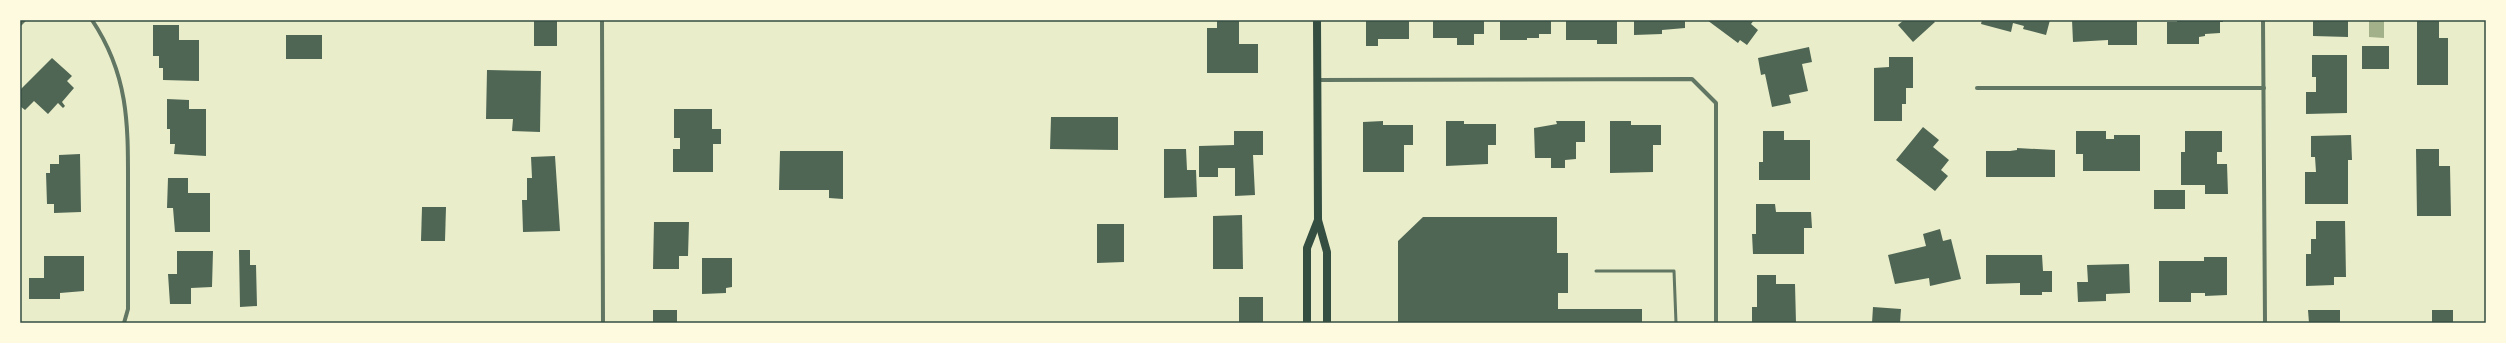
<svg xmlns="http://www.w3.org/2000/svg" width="2506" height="343" font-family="'Varela Round',sans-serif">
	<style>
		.water { fill: #a3b18a }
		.building { fill: #4f6655 }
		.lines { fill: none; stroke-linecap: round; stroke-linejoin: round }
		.service { stroke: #617663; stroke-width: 3 }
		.minor { stroke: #617663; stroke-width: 4 }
		.secondary { stroke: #344e41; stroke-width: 8 }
		.neatline { fill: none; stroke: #344e41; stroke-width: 1.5 }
	</style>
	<rect width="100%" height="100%" fill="#e9edc9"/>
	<polygon class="water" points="2369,20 2384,20 2384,38 2369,37"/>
	<g class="building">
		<rect x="534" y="20" width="23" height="26"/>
		<polygon points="1217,20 1239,20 1239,44 1258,44 1258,73 1207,73 1207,28 1217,28"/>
		<polygon points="1366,20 1409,21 1409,39 1378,39 1378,46 1366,46"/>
		<polygon points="1433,20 1484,20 1484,34 1474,34 1474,45 1457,45 1457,38 1433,38"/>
		<polygon points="1551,20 1551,34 1539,34 1539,38 1527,38 1527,40 1500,40 1500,21"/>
		<polygon points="1566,20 1617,20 1617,44 1597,44 1597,40 1566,40"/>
		<polygon points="1634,20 1685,20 1685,28 1662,30 1662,34 1634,35"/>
		<polygon points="1707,20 1754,20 1751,24 1758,30 1747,45 1740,40 1738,43"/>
		<polygon points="1904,20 1933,20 1935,22 1913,42 1898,25"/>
		<polygon points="1982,20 2050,20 2046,35 2023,29 2024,26 2013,23 2011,32 1981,24"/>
		<polygon points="2072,20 2137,20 2137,45 2108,45 2108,40 2073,42"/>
		<polygon points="2177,20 2223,20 2223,22 2220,22 2220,33 2205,34 2205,36 2199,37 2199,44 2167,44 2167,22 2177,22"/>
		<polygon points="2313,20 2348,20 2348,37 2313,36"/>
		<polygon points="2417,20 2439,20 2439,38 2448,38 2448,85 2417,85"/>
		<polygon points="153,25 179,25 179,40 199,40 199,81 163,80 163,68 159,68 159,56 153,56"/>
		<rect x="286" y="35" width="36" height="24"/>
		<rect x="2362" y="46" width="27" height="23"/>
		<polygon points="1809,47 1812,62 1802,64 1808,91 1789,95 1791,103 1772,107 1765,74 1761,75 1758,58"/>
		<polygon points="2312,55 2347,55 2347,113 2306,114 2306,92 2316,92 2316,77 2312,77"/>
		<polygon points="1889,57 1913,57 1913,88 1906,88 1906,104 1902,104 1902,121 1874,121 1874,68 1889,67"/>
		<polygon points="52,58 72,76 67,81 74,88 62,102 65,106 63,108 58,103 48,114 34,101 25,110 20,106 20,90"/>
		<polygon points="487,70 541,71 540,132 512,131 513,119 486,119"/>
		<polygon points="167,99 189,100 189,109 206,109 206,156 174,154 175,144 170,144 170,129 167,129"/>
		<polygon points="674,109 712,109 712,129 721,129 721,144 713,144 713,172 673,172 673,149 680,149 680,138 674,138"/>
		<polygon points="1051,117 1118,117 1118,150 1050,149"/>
		<polygon points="1383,121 1383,125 1413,125 1413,145 1404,145 1404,172 1363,172 1363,122"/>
		<polygon points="1446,121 1464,121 1464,124 1496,124 1496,145 1488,145 1488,164 1446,166"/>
		<polygon points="1556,121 1585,121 1585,142 1576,142 1576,159 1565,160 1565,168 1551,168 1551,158 1535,158 1534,128 1557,124"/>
		<polygon points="1610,121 1631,121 1631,125 1661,125 1661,145 1653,145 1653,172 1610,173"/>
		<polygon points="1923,127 1939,140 1933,147 1949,160 1941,170 1948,176 1935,191 1896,160"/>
		<polygon points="1234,131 1263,131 1263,155 1253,155 1255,195 1235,196 1235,168 1218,168 1218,177 1199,177 1199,146 1234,145"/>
		<polygon points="1763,131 1784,131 1784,140 1810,140 1810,180 1759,180 1759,162 1763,162"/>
		<polygon points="2076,131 2106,131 2106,139 2114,139 2114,135 2140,135 2140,171 2083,171 2083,154 2076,154"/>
		<polygon points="2185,131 2222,131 2222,152 2217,152 2217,164 2227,164 2228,194 2205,194 2205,185 2181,185 2181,152 2185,152"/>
		<polygon points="2351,135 2352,160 2348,160 2348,204 2305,204 2305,172 2316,172 2315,157 2311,157 2311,136"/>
		<polygon points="2017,148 2055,150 2055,177 1986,177 1986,151 2010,151 2017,150"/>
		<polygon points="1164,149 1186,149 1187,170 1196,170 1197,197 1164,198"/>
		<polygon points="2416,149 2439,149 2439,166 2450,166 2451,216 2417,216"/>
		<polygon points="780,151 843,151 843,199 829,198 829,190 779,190"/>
		<polygon points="80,154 81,212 54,213 54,204 47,204 46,173 50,173 50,164 59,164 59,155"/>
		<polygon points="555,156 560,231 523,232 522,200 527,200 527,178 532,178 531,157"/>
		<polygon points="168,178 188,178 188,193 210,193 210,232 175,232 173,208 167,208"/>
		<rect x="2154" y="190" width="31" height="19"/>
		<polygon points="1756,204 1775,204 1776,212 1811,212 1812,228 1804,228 1804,254 1753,254 1752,234 1756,234"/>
		<polygon points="422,207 446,207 445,241 421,241"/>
		<polygon points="1242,215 1243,269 1213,269 1213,216"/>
		<polygon points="1423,217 1557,217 1557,253 1568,253 1568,293 1558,293 1558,309 1642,309 1642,323 1398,323 1398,241"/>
		<polygon points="2316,221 2345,221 2346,277 2334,277 2334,285 2306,286 2306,254 2311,254 2311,239 2316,239"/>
		<polygon points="654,222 689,222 688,256 679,256 679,269 653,269"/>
		<polygon points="1097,224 1124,224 1124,262 1097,263"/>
		<polygon points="1940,229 1943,241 1951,239 1961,279 1930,286 1929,278 1895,284 1888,255 1926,246 1923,234"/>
		<polygon points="239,250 250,250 250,265 256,265 257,306 240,307"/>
		<polygon points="177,251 213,251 212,287 191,288 191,304 170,304 168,274 177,274"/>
		<polygon points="1986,255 2042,255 2043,271 2052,271 2052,292 2042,292 2042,295 2020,295 2020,283 1986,284"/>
		<polygon points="44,256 84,256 84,291 60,293 60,299 29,299 29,278 44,278"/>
		<polygon points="2204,257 2227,257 2227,295 2205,296 2205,293 2191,293 2191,302 2159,302 2159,261 2204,261"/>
		<polygon points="702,258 732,258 732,287 726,288 726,293 702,294"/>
		<polygon points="2129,264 2130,293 2106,294 2106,301 2078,302 2077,282 2088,282 2087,265"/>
		<polygon points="1757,275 1776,275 1776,284 1795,284 1796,323 1752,323 1752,307 1757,307"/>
		<rect x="1239" y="297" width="24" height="26"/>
		<polygon points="1873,307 1901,309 1900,323 1872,323"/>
		<rect x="653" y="310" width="24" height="13"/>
		<polygon points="2308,310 2340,310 2340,323 2309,323"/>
		<rect x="2432" y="310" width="21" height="13"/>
	</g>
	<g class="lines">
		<polyline class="service" points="1596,271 1674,271 1676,323"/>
		<g class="minor">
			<path d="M92,20C130,77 128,127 128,193C128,231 128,270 128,309L124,323"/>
			<polyline points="602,20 603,323"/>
			<polyline points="2263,20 2265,323"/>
			<polyline points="20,24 24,20"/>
			<polyline points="1318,80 1692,79 1716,103 1716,323"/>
			<polyline points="1977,88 2264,88"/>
		</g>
		<g class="secondary">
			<polyline points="1317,20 1318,220 1327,252 1327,323"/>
			<polyline points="1307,323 1307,248 1318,220"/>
		</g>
	</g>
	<rect width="2506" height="343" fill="none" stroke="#fefae0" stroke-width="42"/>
	<rect x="21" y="21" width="2464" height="301" class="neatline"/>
</svg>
